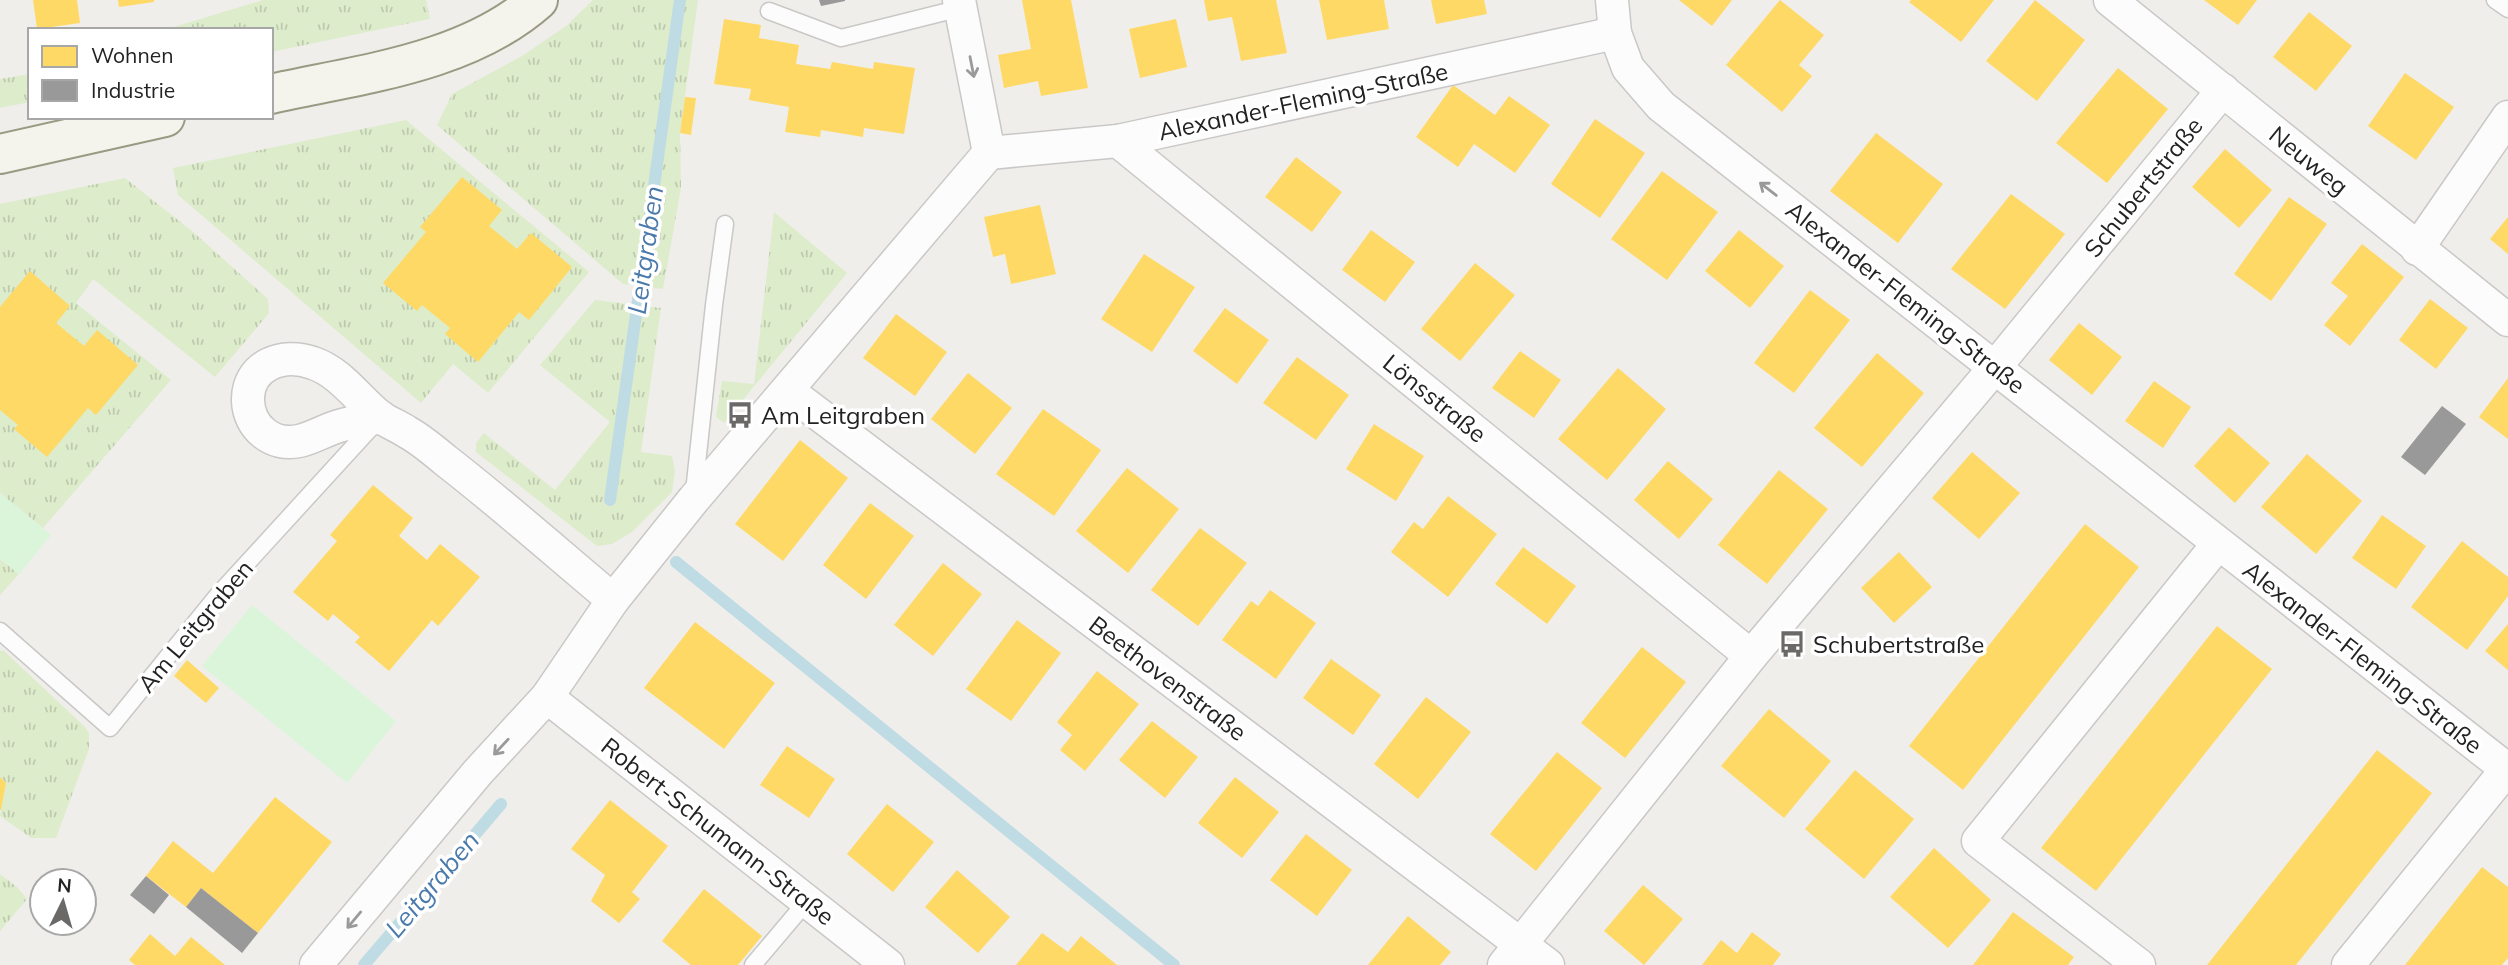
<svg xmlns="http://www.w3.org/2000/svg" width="2508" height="965" font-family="Mulish,sans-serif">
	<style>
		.grass { fill: url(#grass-tufts) }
		.park { fill: #daf5da }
		.homes { fill: #ffd966 }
		.industry { fill: #999 }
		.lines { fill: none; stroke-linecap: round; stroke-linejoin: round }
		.stream { stroke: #bfdbe3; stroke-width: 12 }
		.lane-casing { stroke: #c9c8c7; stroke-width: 19 }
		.street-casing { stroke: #c9c8c7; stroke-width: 35 }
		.secondary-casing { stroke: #999a82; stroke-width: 42 }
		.lane { stroke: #fdfcfc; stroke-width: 16 }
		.street { stroke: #fdfcfc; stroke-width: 32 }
		.secondary { stroke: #f4f4ed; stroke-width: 38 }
		.oneway { stroke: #9a9a9a }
		.labels { text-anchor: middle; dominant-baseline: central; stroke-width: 7; stroke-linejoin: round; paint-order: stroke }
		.street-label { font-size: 24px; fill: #222; stroke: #fff }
		.poi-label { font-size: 24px; fill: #222; stroke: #fff; text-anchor: start }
		.water-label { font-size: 26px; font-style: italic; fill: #4a7aab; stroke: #fff }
	</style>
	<defs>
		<pattern id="grass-tufts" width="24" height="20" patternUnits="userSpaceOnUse" patternTransform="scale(1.75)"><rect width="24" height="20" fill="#ddeccb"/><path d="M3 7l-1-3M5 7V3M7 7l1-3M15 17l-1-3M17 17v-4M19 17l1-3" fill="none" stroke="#bdcaae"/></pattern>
	</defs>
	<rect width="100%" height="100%" fill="#f0eeeb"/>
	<g class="grass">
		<polygon points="263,0 426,0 430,19 271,52 271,30 164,30"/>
		<polygon points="593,0 698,0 680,133 681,188 663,289 623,284 437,125 452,94 522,56 566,26"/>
		<polygon points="30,74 30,102 0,108 0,79"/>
		<polygon points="406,120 589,272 488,393 453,364 421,403 178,195 173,168"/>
		<polygon points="125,178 192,231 268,299 269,313 215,377 93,279 76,303 171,380 43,528 0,493 0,204"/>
		<polygon points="774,212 847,273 724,423 716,417 722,381 754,384"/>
		<polygon points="595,300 661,308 641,452 672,456 675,471 672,492 632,532 612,544 597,546 476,452 476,443 484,433 555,490 610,422 540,365"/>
		<polygon points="0,559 19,574 0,595"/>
		<polygon points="3,650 84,726 89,733 89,749 56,838 31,838 0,816 6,783 0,777 0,651"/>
		<polygon points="0,874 17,887 27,899 0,931"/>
	</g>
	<g class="park">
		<polygon points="0,493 51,535 19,574 0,559"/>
		<polygon points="252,605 396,721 347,783 202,666"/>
	</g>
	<g class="homes">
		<polygon points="33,0 77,0 80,23 37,29"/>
		<polygon points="118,0 154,0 154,2 119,7"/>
		<polygon points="1022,0 1071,0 1088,88 1041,96 1038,81 1004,88 998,55 1031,49"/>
		<polygon points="1204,0 1276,0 1287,53 1241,61 1232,17 1208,21"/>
		<polygon points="1319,0 1384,0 1389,29 1327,40"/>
		<polygon points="1431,0 1484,0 1487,14 1436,24"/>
		<polygon points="1679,0 1732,0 1712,26"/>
		<polygon points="1780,0 1824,35 1799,65 1812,76 1782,112 1726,65"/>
		<polygon points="1911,0 1994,0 1961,42 1909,2"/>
		<polygon points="2035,0 2085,40 2037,101 1986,61"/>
		<polygon points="2204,0 2257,0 2238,25"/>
		<polygon points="2309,12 2352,46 2316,91 2273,57"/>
		<polygon points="724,19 761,25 759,38 799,45 796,64 830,69 832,62 873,69 874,62 915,68 904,134 864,128 863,137 821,130 820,137 785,132 789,107 749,100 751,89 714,84"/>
		<polygon points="1176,19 1187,67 1140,78 1129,29"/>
		<polygon points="2118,68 2168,109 2107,183 2056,143"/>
		<polygon points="2405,73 2454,107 2416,160 2368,126"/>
		<polygon points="1453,85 1495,115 1509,96 1550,125 1515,173 1474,144 1458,167 1416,137"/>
		<polygon points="685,97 696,98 691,135 680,133"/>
		<polygon points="1595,119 1645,153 1600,218 1551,184"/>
		<polygon points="1876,133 1943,184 1898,243 1830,191"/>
		<polygon points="2225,149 2272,190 2239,228 2192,187"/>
		<polygon points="1296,157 1342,192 1312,232 1265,197"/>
		<polygon points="1662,171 1718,212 1667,280 1611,239"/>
		<polygon points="462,177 502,210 489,226 517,249 531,233 572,267 529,320 519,312 478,362 445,334 450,328 422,305 417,311 383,283 426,232 420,227"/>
		<polygon points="2011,194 2065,234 2005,309 1951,269"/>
		<polygon points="2289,197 2327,224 2271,301 2234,274"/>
		<polygon points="1040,205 1056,274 1011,284 1005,254 993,257 984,217"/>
		<polygon points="2508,217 2508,254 2490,239"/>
		<polygon points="1371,230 1415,262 1385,302 1342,270"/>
		<polygon points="1739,230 1784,266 1750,308 1705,271"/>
		<polygon points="2362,244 2404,277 2350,346 2324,325 2348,296 2331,283"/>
		<polygon points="1144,254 1195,287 1152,352 1101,319"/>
		<polygon points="1475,263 1515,295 1460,361 1421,329"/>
		<polygon points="30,271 70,306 56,323 84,346 97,330 138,365 96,415 88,408 47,457 14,429 18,425 0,410 0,307"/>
		<polygon points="1810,290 1850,320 1794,393 1754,363"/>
		<polygon points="2430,299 2468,328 2436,369 2399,340"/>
		<polygon points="1225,308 1269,340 1237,384 1193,351"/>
		<polygon points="896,314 947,352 915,396 863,358"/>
		<polygon points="2079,323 2122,357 2092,395 2049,360"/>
		<polygon points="1520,351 1561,380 1534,418 1492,388"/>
		<polygon points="1877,353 1924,393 1862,467 1814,428"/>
		<polygon points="1297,357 1349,395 1316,440 1263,403"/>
		<polygon points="1618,368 1666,409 1607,480 1558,439"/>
		<polygon points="968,373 1012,408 975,454 931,419"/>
		<polygon points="2508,378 2508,439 2479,417"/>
		<polygon points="2154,381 2191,407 2163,448 2125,421"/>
		<polygon points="1043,409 1101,450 1054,516 996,474"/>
		<polygon points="1374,424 1424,456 1396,501 1346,469"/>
		<polygon points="2229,427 2270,463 2235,503 2194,466"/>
		<polygon points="800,440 848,478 783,561 735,524"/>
		<polygon points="1972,452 2020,493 1979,539 1932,498"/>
		<polygon points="2307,454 2362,501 2316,554 2261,507"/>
		<polygon points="1668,461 1713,499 1679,539 1634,500"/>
		<polygon points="1127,468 1179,509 1128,573 1076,531"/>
		<polygon points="1779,470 1828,509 1767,584 1718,545"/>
		<polygon points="373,485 413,518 399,536 427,560 440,544 480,577 438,626 432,620 389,671 355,642 360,637 333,614 328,621 293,592 337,541 330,535"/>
		<polygon points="1448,496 1497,534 1448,597 1391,552 1414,522 1423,529"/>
		<polygon points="870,503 914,536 866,599 823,565"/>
		<polygon points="2382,515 2426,546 2396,589 2352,558"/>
		<polygon points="2085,524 2139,567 1963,790 1909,746"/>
		<polygon points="1200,528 1247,563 1198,626 1151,590"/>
		<polygon points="2462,541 2508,577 2508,596 2467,650 2411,607"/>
		<polygon points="1523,547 1576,586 1547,624 1495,584"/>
		<polygon points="1899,552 1932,587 1894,623 1861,588"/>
		<polygon points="943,563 982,594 933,656 894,625"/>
		<polygon points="1270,590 1316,623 1276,679 1222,640 1251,601 1258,606"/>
		<polygon points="1017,620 1061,653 1011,721 966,689"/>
		<polygon points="695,622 775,683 724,749 644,688"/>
		<polygon points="2508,624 2508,670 2485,651"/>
		<polygon points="2217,626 2272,669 2096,891 2041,848"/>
		<polygon points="1642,647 1686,682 1625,758 1581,723"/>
		<polygon points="1331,659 1381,695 1353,735 1303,698"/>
		<polygon points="187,660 219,688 206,703 174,676"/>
		<polygon points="1097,671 1139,704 1085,771 1060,750 1072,735 1057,722"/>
		<polygon points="1426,697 1471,732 1418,799 1374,764"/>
		<polygon points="1769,709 1831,761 1784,818 1721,766"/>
		<polygon points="1152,721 1198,757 1165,798 1119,760"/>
		<polygon points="787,746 835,779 809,818 760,785"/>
		<polygon points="2377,750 2432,793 2296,965 2207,965"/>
		<polygon points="1557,752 1602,788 1536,871 1490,834"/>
		<polygon points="1855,770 1914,819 1864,879 1805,829"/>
		<polygon points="0,777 6,783 1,810 0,810"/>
		<polygon points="1235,777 1279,812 1242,858 1198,823"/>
		<polygon points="275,797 332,842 258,933 201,888 186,907 146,876 173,841 213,873"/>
		<polygon points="610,800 668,846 632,892 640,899 619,923 591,901 605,875 571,849"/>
		<polygon points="887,804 934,842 893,892 847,854"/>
		<polygon points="1306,834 1352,870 1317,916 1270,880"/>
		<polygon points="1934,848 1991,900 1948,948 1890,897"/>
		<polygon points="2482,867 2508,887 2508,958 2502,965 2405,965"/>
		<polygon points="957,870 1010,917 978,953 925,907"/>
		<polygon points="1643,885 1683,919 1644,965 1604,931"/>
		<polygon points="704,889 762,936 738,965 691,965 662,941"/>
		<polygon points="2013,912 2074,957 2068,965 1973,965"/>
		<polygon points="1408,916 1451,952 1440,965 1368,965"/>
		<polygon points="1752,932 1781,954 1773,965 1702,965 1721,940 1737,953"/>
		<polygon points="1042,933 1068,952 1081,936 1117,965 1016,965"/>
		<polygon points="150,934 175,956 191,937 225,965 135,965 129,960"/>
	</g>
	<g class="industry">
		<polygon points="819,0 845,0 845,1 821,6"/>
		<polygon points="2442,406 2466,424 2425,475 2401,457"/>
		<polygon points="146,876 169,895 154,914 130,895"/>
		<polygon points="201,888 258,933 242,953 186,907"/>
	</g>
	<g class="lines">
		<g class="stream">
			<polyline points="610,500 680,0"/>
			<polyline points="676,562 1174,965"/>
			<polyline points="364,965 501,804"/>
		</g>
		<defs>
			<g id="lane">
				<polyline points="2495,0 2508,9"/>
				<polyline points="769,11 841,38 961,8"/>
				<polyline points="694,492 714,305 725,224"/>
				<polyline points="0,631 110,728 217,596 377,421"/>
				<polyline points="753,965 807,901"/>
			</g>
			<g id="street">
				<polyline points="959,0 989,153"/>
				<polyline points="1612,0 1615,33 1628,68 1661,106 2508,770"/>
				<polyline points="2110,0 2508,320"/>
				<polyline points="1118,141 1751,656"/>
				<polyline points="989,153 1118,141 1615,33"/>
				<polyline points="2417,249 2508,117"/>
				<polyline points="788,391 1548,965"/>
				<path d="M381,417C367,420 352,422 339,426C325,430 313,438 299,441C272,447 249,427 248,401C247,365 283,352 313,363C340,372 357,398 379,416C387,422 398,426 407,432C420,439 433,450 445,460C503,505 557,553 613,600"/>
				<polyline points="547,697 888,965"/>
				<polyline points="316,965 478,772 547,697 613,600 694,499 989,153"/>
				<polyline points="1504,965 1751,656 1996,366 2223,90"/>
				<polyline points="2139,965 1978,841 2218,544"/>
				<polyline points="2348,965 2507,769"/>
			</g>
			<g id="secondary">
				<path d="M271,94C361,74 467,63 538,0"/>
				<polyline points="0,154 165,117"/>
			</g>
		</defs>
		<use href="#lane" class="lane-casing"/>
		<use href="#street" class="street-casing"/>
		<use href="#secondary" class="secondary-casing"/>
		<use href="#lane" class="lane"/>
		<use href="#street" class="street"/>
		<use href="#secondary" class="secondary"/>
	</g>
	<defs><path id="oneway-shaft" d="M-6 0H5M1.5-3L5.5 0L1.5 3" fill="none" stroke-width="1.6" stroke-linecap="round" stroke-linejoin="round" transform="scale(1.75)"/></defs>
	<g class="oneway">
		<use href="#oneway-shaft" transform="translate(972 67) rotate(79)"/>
		<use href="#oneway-shaft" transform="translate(1768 189) rotate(-142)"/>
		<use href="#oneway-shaft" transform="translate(501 747) rotate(133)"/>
		<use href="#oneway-shaft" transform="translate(354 920) rotate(130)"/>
	</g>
	<defs>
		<symbol id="bus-bare" viewBox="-9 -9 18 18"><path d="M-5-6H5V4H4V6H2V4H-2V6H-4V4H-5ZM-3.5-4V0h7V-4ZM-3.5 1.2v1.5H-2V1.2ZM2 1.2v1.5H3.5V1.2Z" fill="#6a6968" stroke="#fff" stroke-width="2.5" paint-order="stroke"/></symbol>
	</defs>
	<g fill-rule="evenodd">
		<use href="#bus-bare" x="721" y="396" width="38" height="38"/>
		<use href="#bus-bare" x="1773" y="625" width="38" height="38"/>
	</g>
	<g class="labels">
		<g class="street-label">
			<text transform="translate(1303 101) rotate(-12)">Alexander-Fleming-Straße</text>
			<text transform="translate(2309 160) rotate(39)">Neuweg</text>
			<text transform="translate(2143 187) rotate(-51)">Schubertstraße</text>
			<text transform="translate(1906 297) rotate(38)">Alexander-Fleming-Straße</text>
			<text transform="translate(1435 398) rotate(39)">Lönsstraße</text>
			<text transform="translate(195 626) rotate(-50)">Am Leitgraben</text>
			<text transform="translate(2363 657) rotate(38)">Alexander-Fleming-Straße</text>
			<text transform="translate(1168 678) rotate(37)">Beethovenstraße</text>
			<text transform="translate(718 831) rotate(38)">Robert-Schumann-Straße</text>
		</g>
		<g class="poi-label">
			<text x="761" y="415">Am Leitgraben</text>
			<text x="1813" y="644">Schubertstraße</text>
		</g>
		<g class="water-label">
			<text transform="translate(645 250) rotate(-82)">Leitgraben</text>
			<text transform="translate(432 884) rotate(-50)">Leitgraben</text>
		</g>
	</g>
	<rect x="28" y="28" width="245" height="91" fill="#ffffff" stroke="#a7a7a7" stroke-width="2"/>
	<rect x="42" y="46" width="35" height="21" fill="#ffd966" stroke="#a7a7a7" stroke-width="2"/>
	<text x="91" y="63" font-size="21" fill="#222222">Wohnen</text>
	<rect x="42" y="80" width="35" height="21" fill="#999999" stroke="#a7a7a7" stroke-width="2"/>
	<text x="91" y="98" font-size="21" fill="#222222">Industrie</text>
	<g transform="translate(63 902) rotate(5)"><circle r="33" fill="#ffffff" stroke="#a7a7a7" stroke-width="2"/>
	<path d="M0-5L12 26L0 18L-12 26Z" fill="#6a6968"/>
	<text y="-10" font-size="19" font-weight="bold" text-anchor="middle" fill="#222222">N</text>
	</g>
</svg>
